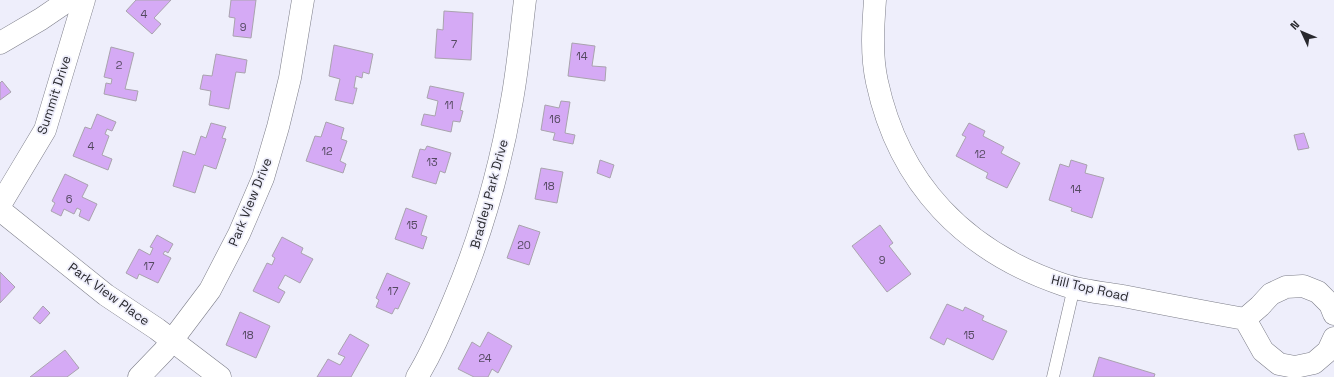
<svg xmlns="http://www.w3.org/2000/svg" width="1334" height="377" font-family="'Space Grotesk',sans-serif">
	<style>
		.building { fill: #d5aaf5; stroke: #a9a3ae }
		.lines { fill: none; stroke-linecap: round; stroke-linejoin: round }
		.lane-casing { stroke: #7d7e89; stroke-width: 13 }
		.street-casing { stroke: #7d7e89; stroke-width: 23 }
		.lane { stroke: #fff; stroke-width: 12 }
		.street { stroke: #fff; stroke-width: 22 }
		.labels { text-anchor: middle; dominant-baseline: central; stroke-width: 3.5; stroke-linejoin: round; paint-order: stroke }
		.number-label { font-size: 11px; fill: #544960 }
		.street-label { font-size: 13px; fill: #29292e; stroke: #eeeefb }
	</style>
	<rect width="100%" height="100%" fill="#eeeefb"/>
	<g class="building">
		<polygon points="136,0 171,0 154,18 161,24 152,34 126,11"/>
		<polygon points="231,0 256,0 251,38 233,36 235,18 229,17"/>
		<polygon points="444,11 473,13 471,60 435,58 437,29 443,30"/>
		<polygon points="572,43 595,46 592,66 606,67 605,81 568,76"/>
		<polygon points="334,45 373,54 369,74 363,72 362,78 356,76 354,88 357,88 353,104 335,100 340,79 329,76"/>
		<polygon points="111,47 134,53 125,89 138,91 136,101 104,94 106,83 111,84 112,79 104,77"/>
		<polygon points="216,54 247,60 245,73 236,72 229,109 209,105 211,91 200,89 203,75 212,76"/>
		<polygon points="2,81 11,92 0,100 0,83"/>
		<polygon points="430,86 464,93 460,110 463,111 460,122 453,121 451,132 421,125 424,114 435,116 438,101 427,98"/>
		<polygon points="561,101 570,102 565,133 575,135 573,144 553,140 555,133 541,130 545,105 559,108"/>
		<polygon points="97,114 116,122 112,131 107,129 105,134 109,136 102,155 112,159 108,170 73,156 85,127 91,129"/>
		<polygon points="326,122 344,128 341,139 347,141 340,161 346,164 343,173 306,161 315,136 321,137"/>
		<polygon points="211,123 226,127 222,138 226,139 216,169 204,165 195,193 173,186 183,151 195,155 201,136 206,138"/>
		<polygon points="969,123 985,131 983,136 1004,147 1001,153 1020,163 1007,188 986,178 988,173 956,156 966,137 962,135"/>
		<polygon points="1304,133 1309,148 1298,150 1294,135"/>
		<polygon points="427,146 451,153 445,173 440,171 436,184 412,177 420,149 425,150"/>
		<polygon points="600,160 614,165 610,178 597,173"/>
		<polygon points="1071,160 1087,165 1085,173 1104,178 1092,218 1071,211 1072,208 1049,200 1060,164 1069,167"/>
		<polygon points="541,168 563,172 557,203 535,199"/>
		<polygon points="65,174 88,185 82,197 97,204 89,221 79,216 81,210 77,208 74,214 64,209 61,216 51,211 55,203 52,201"/>
		<polygon points="406,208 427,216 421,235 427,237 423,249 395,239"/>
		<polygon points="519,225 540,232 529,265 507,258"/>
		<polygon points="880,225 893,243 889,246 911,274 887,292 852,246"/>
		<polygon points="157,235 173,244 168,253 165,251 163,254 171,258 158,283 139,274 137,279 126,273 139,249 150,255 153,248 150,247"/>
		<polygon points="282,237 303,248 301,253 313,259 300,283 285,275 278,288 285,292 279,303 253,291 267,263 272,265 275,258 272,256"/>
		<polygon points="0,272 15,287 0,303"/>
		<polygon points="387,273 410,283 398,309 395,308 392,314 376,307 379,300 376,298"/>
		<polygon points="947,304 963,311 965,307 984,316 982,320 1007,331 993,360 947,338 944,345 930,338"/>
		<polygon points="43,306 50,313 40,324 33,318"/>
		<polygon points="240,312 270,326 256,358 226,345"/>
		<polygon points="488,332 512,346 498,373 492,369 488,377 474,377 458,369 472,342 480,347"/>
		<polygon points="350,334 369,345 351,377 317,377 328,359 340,365 345,357 338,354"/>
		<polygon points="65,350 79,368 67,377 30,377"/>
		<polygon points="1099,357 1155,374 1154,377 1093,377"/>
	</g>
	<g class="lines">
		<defs>
			<polyline id="lane" points="1053,377 1074,287"/>
			<g id="street">
				<path d="M875,0C873,27 871,55 877,82C899,184 965,252 1064,285C1082,291 1104,293 1123,296C1164,304 1205,312 1245,319L1263,351L1279,364L1295,367L1314,363L1328,351L1334,338"/>
				<polyline points="0,43 41,19 69,0"/>
				<polyline points="0,205 45,130 84,0"/>
				<polyline points="0,210 106,295 157,329 220,377"/>
				<polyline points="1245,319 1260,306 1271,294 1286,287 1303,286 1318,292 1330,304 1334,314"/>
				<polyline points="139,377 164,351 210,290 239,234 263,178 278,127 290,78 303,0"/>
				<path d="M417,377C432,353 443,326 454,300C481,236 500,169 512,100C518,67 521,33 525,0"/>
			</g>
		</defs>
		<use href="#lane" class="lane-casing"/>
		<use href="#street" class="street-casing"/>
		<use href="#lane" class="lane"/>
		<use href="#street" class="street"/>
	</g>
	<g class="labels">
		<g class="number-label">
			<text x="144" y="14">4</text>
			<text x="243" y="27">9</text>
			<text x="454" y="44">7</text>
			<text x="582" y="56">14</text>
			<text x="119" y="65">2</text>
			<text x="449" y="105">11</text>
			<text x="555" y="119">16</text>
			<text x="91" y="146">4</text>
			<text x="327" y="151">12</text>
			<text x="980" y="154">12</text>
			<text x="432" y="162">13</text>
			<text x="549" y="186">18</text>
			<text x="1076" y="189">14</text>
			<text x="69" y="199">6</text>
			<text x="412" y="225">15</text>
			<text x="524" y="245">20</text>
			<text x="882" y="260">9</text>
			<text x="149" y="266">17</text>
			<text x="393" y="291">17</text>
			<text x="248" y="335">18</text>
			<text x="969" y="335">15</text>
			<text x="485" y="358">24</text>
		</g>
		<g class="street-label">
			<text transform="translate(54 95) rotate(-72)">Summit Drive</text>
			<text transform="translate(489 194) rotate(-75)">Bradley Park Drive</text>
			<text transform="translate(250 202) rotate(-68)">Park View Drive</text>
			<text transform="translate(1090 288) rotate(13)">Hill Top Road</text>
			<text transform="translate(109 294) rotate(36)">Park View Place</text>
		</g>
	</g>
	<g transform="translate(1302 32) rotate(314)" stroke="#eeeefb" stroke-width="3" paint-order="stroke">
	<path d="M0-3L7 15L0 10L-7 15Z" fill="#29292e"/>
	<text y="-6" font-size="11" font-weight="bold" text-anchor="middle" fill="#29292e">N</text>
	</g>
</svg>
